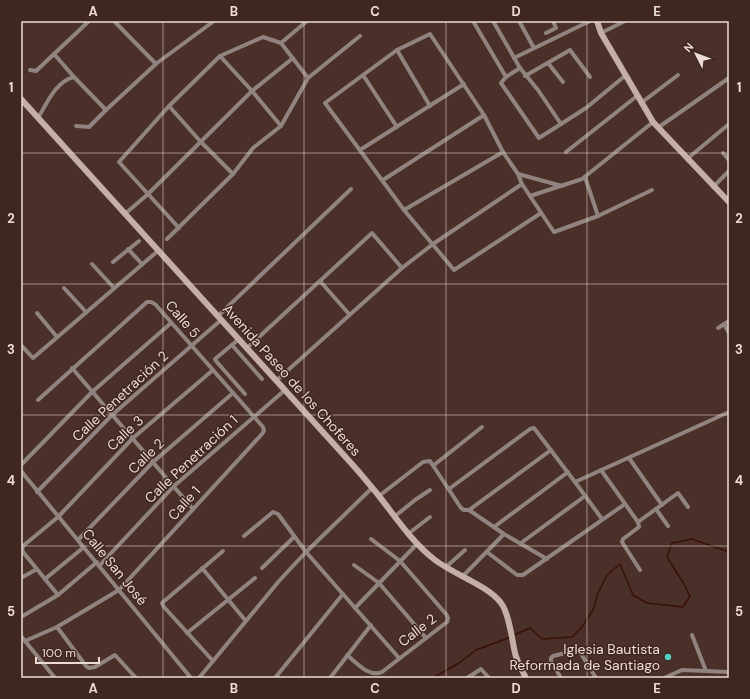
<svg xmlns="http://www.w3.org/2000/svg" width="750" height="699" font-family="'DM Sans',sans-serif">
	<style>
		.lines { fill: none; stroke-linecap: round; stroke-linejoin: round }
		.stream { stroke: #391104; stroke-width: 1.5 }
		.street { stroke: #91837f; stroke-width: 4 }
		.secondary { stroke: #c4aea6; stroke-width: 6 }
		.grid { fill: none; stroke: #ecdbd6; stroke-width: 1; stroke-opacity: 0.55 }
		.poi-dot { fill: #55cec5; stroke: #3f261e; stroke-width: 1.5 }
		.labels { text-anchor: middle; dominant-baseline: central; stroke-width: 3; stroke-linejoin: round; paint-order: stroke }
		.street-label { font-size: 14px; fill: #ecdbd6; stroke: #3f261e }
		.poi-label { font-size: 14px; fill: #ecdbd6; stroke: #3f261e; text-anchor: end }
		.neatline { fill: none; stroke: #ecdbd6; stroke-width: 1.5 }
		.grid-label { font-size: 13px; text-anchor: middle; font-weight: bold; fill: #ecdbd6 }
	</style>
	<rect width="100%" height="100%" fill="#4a3028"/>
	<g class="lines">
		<g class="stream">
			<polyline points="514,635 530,628 542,639 572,637 582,627 593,610 598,593 607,575 620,564 633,595 647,603 683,607 690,596 684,584 667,557 672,543 692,539 729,552"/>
			<polyline points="433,678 459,663 476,650 511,637"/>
		</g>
		<g class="street">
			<polyline points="114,21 156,64"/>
			<polyline points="473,21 506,77"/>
			<polyline points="493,21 520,68 538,90 561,124"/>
			<polyline points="519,21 534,48"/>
			<polyline points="546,33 556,28 553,21"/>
			<polyline points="601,33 625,21"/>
			<polyline points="281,43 307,21"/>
			<polyline points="397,50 430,106"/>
			<polyline points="54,54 74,77 106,110"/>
			<polyline points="220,56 252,91 281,126"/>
			<polyline points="514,58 590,21"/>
			<polyline points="548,63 563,82"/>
			<polyline points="520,68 506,77 501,83 539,138 586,108 626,75"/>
			<polyline points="30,70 36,71 89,21"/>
			<polyline points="363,75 397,127"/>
			<polyline points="525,76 570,50 590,77"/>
			<polyline points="641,103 678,75"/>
			<polyline points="169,106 200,141 233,174"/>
			<path d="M38,118C47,103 56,81 74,77"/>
			<polyline points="76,126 89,127 106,110 157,63 214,21"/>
			<polyline points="659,127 729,78"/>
			<polyline points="360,150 464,84"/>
			<polyline points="566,152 637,96"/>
			<polyline points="723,153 729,160"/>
			<polyline points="687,159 729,124"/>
			<polyline points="518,174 522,184 554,232 598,216 652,190"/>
			<polyline points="585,177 598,216"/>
			<polyline points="383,180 484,115"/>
			<polyline points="713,187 729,171"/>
			<polyline points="530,196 582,179 653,122"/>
			<polyline points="404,210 503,152"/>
			<polyline points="126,213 148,194 252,91 293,58"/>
			<polyline points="541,213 454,270 404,210 325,103 397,50 430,34 484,115 503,152 518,174 562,186"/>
			<polyline points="179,228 119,162 169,106 220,56 263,37 281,43 308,78"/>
			<polyline points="167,239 233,174 253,148 281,126 308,78 360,36"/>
			<polyline points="128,249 142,264"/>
			<polyline points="113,262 139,241"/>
			<polyline points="92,264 114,288"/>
			<polyline points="320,281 349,314"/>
			<polyline points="64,288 86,312"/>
			<polyline points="37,313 57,337"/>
			<polyline points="218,316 351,189"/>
			<polyline points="724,324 729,333"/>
			<polyline points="718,328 729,321"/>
			<polyline points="239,339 215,359 216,361 245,394"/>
			<polyline points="21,345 33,358 159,250"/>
			<polyline points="232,345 262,379"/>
			<polyline points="247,348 372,233 402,268"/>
			<polyline points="72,368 193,509"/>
			<polyline points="277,380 402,268 433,244 522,184"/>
			<polyline points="629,458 662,505"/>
			<polyline points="21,465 92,392 171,323"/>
			<polyline points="434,465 482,427"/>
			<polyline points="601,470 638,522 639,527 623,539 622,542 640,570"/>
			<polyline points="21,471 191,678"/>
			<polyline points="575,482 729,412"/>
			<polyline points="449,489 530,429 534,428 575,482 602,519"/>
			<polyline points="37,492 112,415 221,320"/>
			<polyline points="379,496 423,462 430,461 461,508 464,510 469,510 551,450"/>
			<polyline points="656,509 668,526"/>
			<polyline points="469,510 504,534 547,559"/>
			<polyline points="394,517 415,500 430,490"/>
			<polyline points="638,522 678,493 688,507"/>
			<polyline points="494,527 568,472"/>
			<polyline points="408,534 430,517"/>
			<polyline points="244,536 273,512 278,514 306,552 399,658"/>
			<polyline points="78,540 153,462 233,393"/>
			<polyline points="521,543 585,496"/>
			<polyline points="487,552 517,575 523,575 625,504"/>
			<polyline points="354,565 379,583 426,638"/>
			<polyline points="99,566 174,486 285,390"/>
			<polyline points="446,567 465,550"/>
			<polyline points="202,568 245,620"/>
			<polyline points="262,568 294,537"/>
			<polyline points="462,577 504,534"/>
			<polyline points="21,578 37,569"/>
			<polyline points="45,579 84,547"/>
			<polyline points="58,595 23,552 22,549 23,546 58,517 133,438 213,370"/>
			<polyline points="355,608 417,544"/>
			<polyline points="21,617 58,595 97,562"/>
			<polyline points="57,627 86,666 89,668 95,667 115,655 136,678"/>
			<polyline points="187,633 255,578"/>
			<polyline points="692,635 706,671"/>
			<polyline points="21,636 55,678"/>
			<polyline points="25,641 57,627 119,590 262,434 264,431 263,427 155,304 151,302 147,302 38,400"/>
			<path d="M347,655C357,663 369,678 382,672L447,622L448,618L446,614L400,561L371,539"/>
			<polyline points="213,661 164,607 162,603 223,551"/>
			<polyline points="199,678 279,581 306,552 372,488"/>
			<polyline points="275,678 343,594"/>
			<polyline points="330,678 371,625"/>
			<polyline points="467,678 481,669 489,678"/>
			<polyline points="561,678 551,661 551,658 553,656 574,651 580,652 596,678"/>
			<polyline points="664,678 682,670 729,672"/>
		</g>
		<g class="secondary">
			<polyline points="597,21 601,33 653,122 729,202"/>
			<path d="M21,99L351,463C361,474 370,485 379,496C397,519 412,542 435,560C453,574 489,586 501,603C509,613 512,640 515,653C517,662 522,670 526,678"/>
		</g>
	</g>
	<path class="grid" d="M163,21V678M304,21V678M446,21V678M587,21V678M21,153H729M21,284H729M21,415H729M21,546H729"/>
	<circle class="poi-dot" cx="668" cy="657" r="4"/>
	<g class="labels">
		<g class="street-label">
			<text transform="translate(183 319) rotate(49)">Calle 5</text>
			<text transform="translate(292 380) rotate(48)">Avenida Paseo de los Choferes</text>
			<text transform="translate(120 396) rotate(-43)">Calle Penetración 2</text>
			<text transform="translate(125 433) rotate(-43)">Calle 3</text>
			<text transform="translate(146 456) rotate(-44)">Calle 2</text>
			<text transform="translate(191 459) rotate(-43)">Calle Penetración 1</text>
			<text transform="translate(184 503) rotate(-48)">Calle 1</text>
			<text transform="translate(115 567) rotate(51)">Calle San José</text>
			<text transform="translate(417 630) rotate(-38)">Calle 2</text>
		</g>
		<g class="poi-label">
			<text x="660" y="649">Iglesia Bautista<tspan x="660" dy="16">Reformada de Santiago</tspan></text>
		</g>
	</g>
	<rect width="750" height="699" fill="none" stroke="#3f261e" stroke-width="44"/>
	<g transform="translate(696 54) rotate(312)" stroke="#3f261e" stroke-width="3" paint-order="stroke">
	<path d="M0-3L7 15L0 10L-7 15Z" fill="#ecdbd6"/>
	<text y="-6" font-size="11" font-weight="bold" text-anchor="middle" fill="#ecdbd6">N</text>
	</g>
	<path d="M36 657v6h63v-6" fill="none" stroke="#ecdbd6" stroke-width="2"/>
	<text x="42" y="657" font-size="12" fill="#ecdbd6" stroke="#3f261e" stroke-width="3" paint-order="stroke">100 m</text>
	<rect x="22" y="22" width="706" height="655" class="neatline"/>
	<g class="grid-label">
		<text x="93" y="16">A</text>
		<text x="234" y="16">B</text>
		<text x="375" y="16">C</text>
		<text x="516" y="16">D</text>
		<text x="657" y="16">E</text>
		<text x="11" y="92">1</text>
		<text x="739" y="92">1</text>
		<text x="11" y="223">2</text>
		<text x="739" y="223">2</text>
		<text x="11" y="354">3</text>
		<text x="739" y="354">3</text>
		<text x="11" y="485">4</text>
		<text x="739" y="485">4</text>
		<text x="11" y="616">5</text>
		<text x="739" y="616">5</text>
		<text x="93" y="693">A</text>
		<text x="234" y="693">B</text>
		<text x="375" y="693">C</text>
		<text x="516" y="693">D</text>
		<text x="657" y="693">E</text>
	</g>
</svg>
